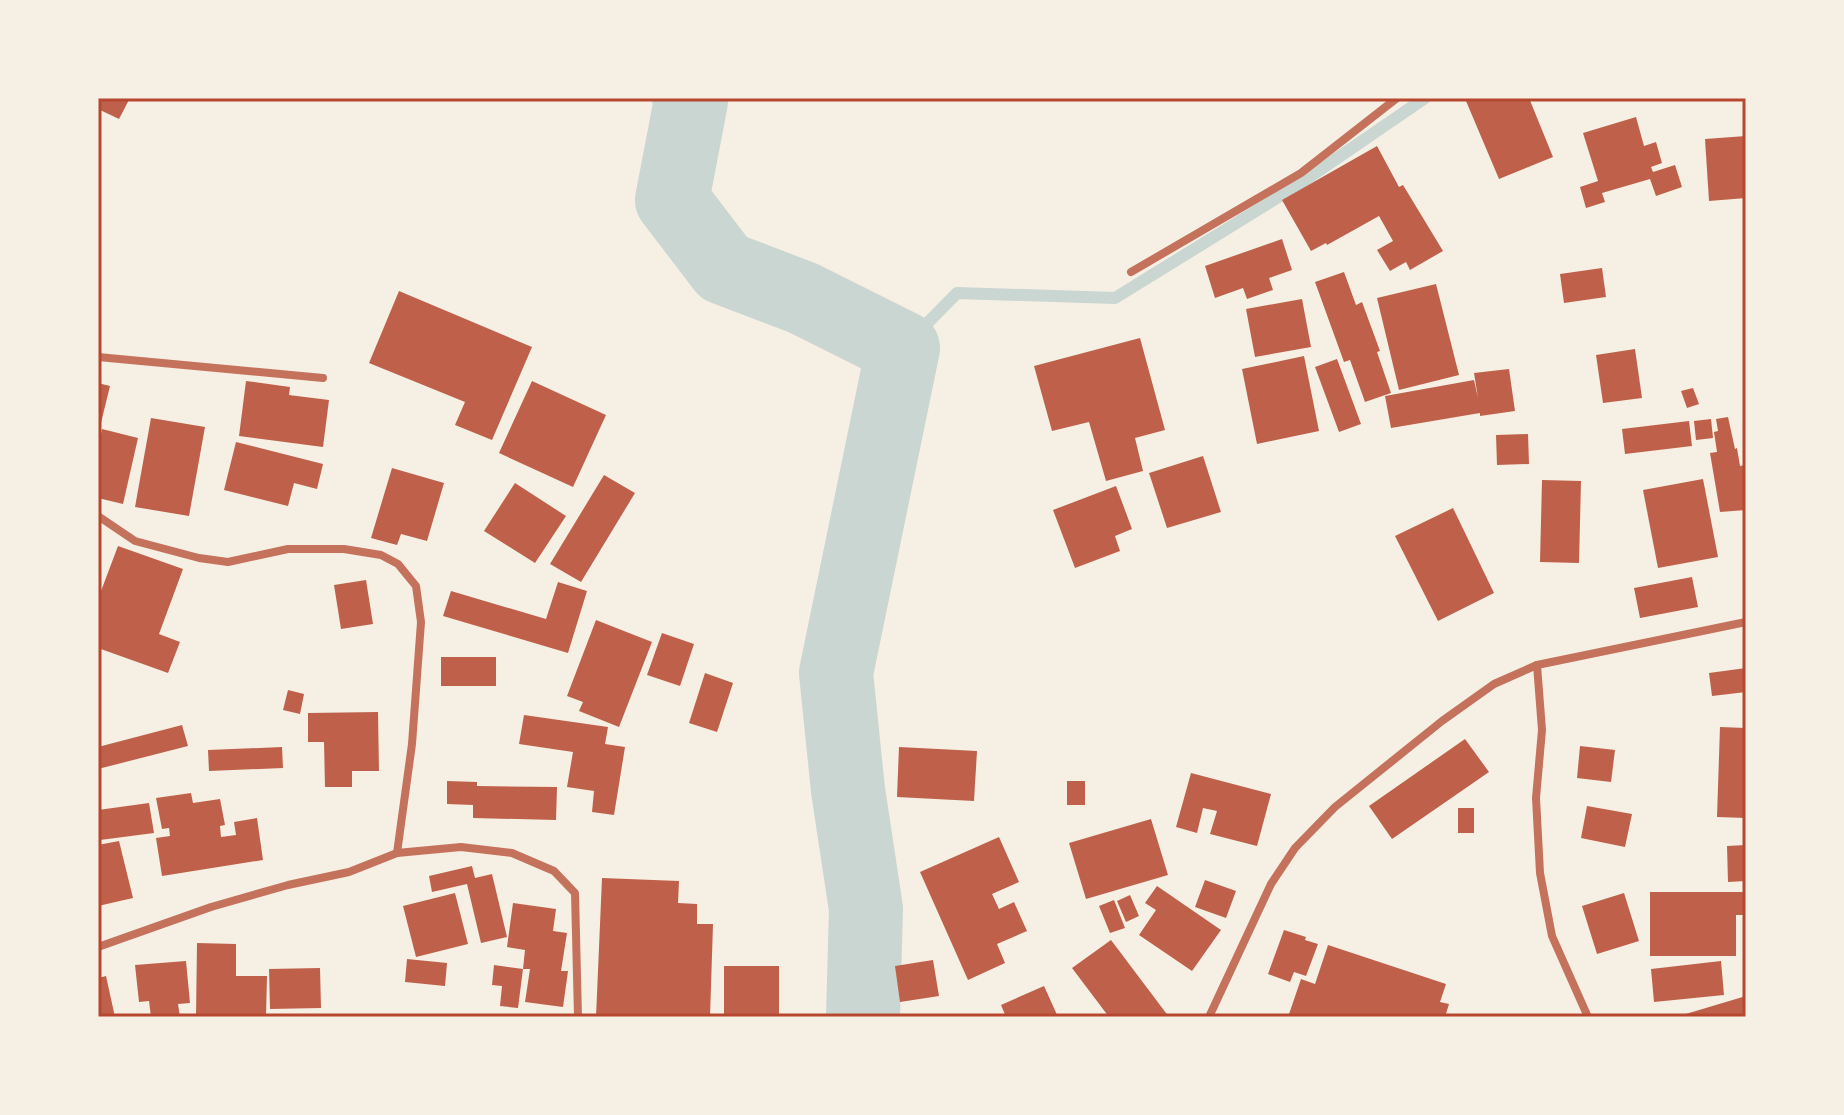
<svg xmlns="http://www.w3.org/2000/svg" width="1844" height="1115" font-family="'Exo 2',sans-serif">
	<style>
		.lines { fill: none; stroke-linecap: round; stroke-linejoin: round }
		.stream { stroke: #c9d6d2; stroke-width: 12 }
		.river { stroke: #c9d6d2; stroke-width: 74 }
		.building { fill: #bf614a }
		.minor { stroke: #c5725c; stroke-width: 8 }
		.neatline { fill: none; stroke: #b5482f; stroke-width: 3 }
	</style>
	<rect width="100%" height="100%" fill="#f6efe4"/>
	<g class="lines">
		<polyline class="stream" points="903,348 957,293 1115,298 1298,185 1425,98"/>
		<polyline class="river" points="689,98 691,101 672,200 724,268 803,298 903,348 836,673 848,790 866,909 863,1017"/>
	</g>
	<g class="building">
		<polygon points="98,98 130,98 119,119 98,109"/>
		<polygon points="1474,98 1494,98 1495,101 1503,98 1529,98 1553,157 1499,179 1466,101"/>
		<polygon points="1636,117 1644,146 1656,142 1662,163 1651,167 1653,172 1675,165 1682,187 1656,196 1650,179 1602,193 1605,202 1586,208 1580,187 1598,181 1583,133"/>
		<polygon points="1746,136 1746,198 1709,201 1705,139"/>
		<polygon points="1377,146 1399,187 1403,185 1443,251 1410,270 1406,262 1390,271 1377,250 1393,241 1379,216 1327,245 1326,243 1311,251 1282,200"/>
		<polygon points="1282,239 1292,270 1269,278 1273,290 1247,299 1243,288 1215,298 1205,266"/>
		<polygon points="1602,268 1606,297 1564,303 1560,274"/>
		<polygon points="1344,272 1356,305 1362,302 1380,351 1377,352 1391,393 1365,402 1350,360 1344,362 1315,282"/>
		<polygon points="1436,284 1459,375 1399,390 1377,298"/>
		<polygon points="399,291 532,347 492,440 455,425 465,402 369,363"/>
		<polygon points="1302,299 1311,347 1255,357 1246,309"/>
		<polygon points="1140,338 1165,430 1135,438 1143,471 1106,481 1089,422 1052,431 1034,366"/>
		<polygon points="1635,349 1642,398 1603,403 1596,355"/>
		<polygon points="1304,356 1319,431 1257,444 1242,369"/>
		<polygon points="1337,359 1361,424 1339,432 1315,367"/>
		<polygon points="1509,369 1515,411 1480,416 1480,413 1391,428 1385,396 1474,380 1478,398 1474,373"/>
		<polygon points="246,381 290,387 289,395 329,400 323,447 239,436"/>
		<polygon points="532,381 606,415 573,487 499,453"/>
		<polygon points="98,383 110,386 99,431 98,431"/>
		<polygon points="1693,388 1699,404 1687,408 1681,391"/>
		<polygon points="1728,417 1735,449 1737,448 1740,466 1746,465 1746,510 1720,512 1710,453 1717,452 1714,432 1718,431 1716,419"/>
		<polygon points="151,418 205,427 189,516 135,507"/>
		<polygon points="1711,419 1713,438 1696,440 1694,421"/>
		<polygon points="1689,421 1692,446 1625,454 1622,429"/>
		<polygon points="102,429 138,438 123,504 98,498 98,449"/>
		<polygon points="1528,434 1529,464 1497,465 1496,435"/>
		<polygon points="236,442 323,464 317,489 294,483 288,506 224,490"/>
		<polygon points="1203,456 1221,512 1167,528 1149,473"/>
		<polygon points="392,468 444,483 427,541 401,534 397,545 371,538"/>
		<polygon points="604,475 635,493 581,582 550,564"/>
		<polygon points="1703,479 1718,557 1658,568 1643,490"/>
		<polygon points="1542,480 1581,481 1579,563 1540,562"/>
		<polygon points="515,483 566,516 535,563 484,531"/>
		<polygon points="1116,486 1132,529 1115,536 1120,551 1075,568 1053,510"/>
		<polygon points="1453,508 1494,593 1438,621 1395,536"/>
		<polygon points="118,546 183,569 159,634 180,642 168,673 98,648 98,599"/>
		<polygon points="1692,577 1698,607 1640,618 1634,588"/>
		<polygon points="366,580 373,624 341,629 334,585"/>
		<polygon points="558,582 587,591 568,653 443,616 451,591 546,619"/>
		<polygon points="596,620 652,642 619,727 579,711 583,702 567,696"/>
		<polygon points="662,633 694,644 680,686 647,675"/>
		<rect x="441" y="657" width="55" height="29"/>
		<polygon points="1746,668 1746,692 1712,696 1709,673"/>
		<polygon points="705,673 733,683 717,732 689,723"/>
		<polygon points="288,690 304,694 300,714 283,710"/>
		<polygon points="378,712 379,771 352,771 352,787 325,787 324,742 308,742 308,713"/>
		<polygon points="524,715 608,727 605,744 625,747 614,815 592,812 594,791 567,787 573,752 519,744"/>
		<polygon points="182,725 188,746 98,769 98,747"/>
		<polygon points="1720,727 1746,728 1746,818 1717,817"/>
		<polygon points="1465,739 1489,772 1392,839 1369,806"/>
		<polygon points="1580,746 1615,750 1611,782 1577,778"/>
		<polygon points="282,747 283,768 209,771 208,750"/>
		<polygon points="899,747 977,751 974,801 897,797"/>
		<polygon points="1191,773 1271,794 1257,846 1210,834 1217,811 1203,808 1197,833 1176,827"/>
		<polygon points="447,781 477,782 477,786 557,787 556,820 473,818 473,805 447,804"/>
		<rect x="1067" y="781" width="18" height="24"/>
		<polygon points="191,793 193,803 220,799 225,825 220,826 221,837 236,835 234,822 257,818 263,860 162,876 156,838 170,836 169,828 162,829 156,798"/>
		<polygon points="149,803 154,833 100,840 98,810"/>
		<polygon points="1587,806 1632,814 1625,847 1581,838"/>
		<rect x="1458" y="808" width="16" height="25"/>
		<polygon points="1151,819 1168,875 1086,899 1069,843"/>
		<polygon points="999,837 1019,882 992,894 999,909 1014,902 1027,931 997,944 1005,963 968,980 920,872"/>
		<polygon points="119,841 133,898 98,906 98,845"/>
		<polygon points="1746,845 1746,881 1728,882 1727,846"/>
		<polygon points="472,866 475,878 492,874 507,937 481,943 467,884 432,892 429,876"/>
		<polygon points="602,878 679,881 678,903 697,904 697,924 713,924 710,1017 596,1017"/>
		<polygon points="1205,880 1236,891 1226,918 1195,907"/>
		<polygon points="1157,886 1221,930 1192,971 1139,935 1156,910 1145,903"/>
		<polygon points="1650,892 1746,892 1746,915 1736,915 1736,956 1650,956"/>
		<polygon points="455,893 468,944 416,957 403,906"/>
		<polygon points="1624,893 1639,941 1597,954 1582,906"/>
		<polygon points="1130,895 1139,916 1126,922 1117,901"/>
		<polygon points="1114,900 1125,928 1110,933 1099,906"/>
		<polygon points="513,903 556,909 553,931 567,933 561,971 568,971 563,1007 525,1002 530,969 523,969 518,1008 500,1006 502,986 492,985 494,965 523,969 525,950 507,947"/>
		<polygon points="1284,930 1306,937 1305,940 1318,944 1306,976 1294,972 1290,982 1268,974"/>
		<polygon points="1111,940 1169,1017 1109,1017 1072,968"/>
		<polygon points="197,943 236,944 236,976 267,976 266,1017 196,1017"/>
		<polygon points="1328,945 1446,984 1440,1002 1449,1004 1445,1017 1288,1017 1301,979 1315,984"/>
		<polygon points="407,959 447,963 445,986 405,982"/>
		<polygon points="933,960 939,996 900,1002 895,966"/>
		<polygon points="186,961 190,1003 178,1004 180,1017 151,1017 149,1001 139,1002 135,965"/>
		<polygon points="1721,961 1724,995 1654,1002 1651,969"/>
		<rect x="724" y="966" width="55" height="51"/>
		<polygon points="320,968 321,1008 270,1009 269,969"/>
		<polygon points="106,976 115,1017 98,1017 98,978"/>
		<polygon points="1044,986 1058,1017 1006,1017 1001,1005"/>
		<polygon points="1746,996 1746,1017 1680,1017 1679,1016"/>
	</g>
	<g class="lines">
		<g class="minor">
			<polyline points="1131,272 1301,173 1397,98"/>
			<polyline points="98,357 323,378"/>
			<polyline points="98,516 135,541 199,558 228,562 288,549 344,549 381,555 398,564 416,586 421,622 412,744 397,853"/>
			<polyline points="1537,665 1542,730 1536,798 1540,873 1552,936 1588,1017"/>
			<polyline points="98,947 211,907 288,885 349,872 397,853 461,847 512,853 554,871 575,893 578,1017"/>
			<polyline points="1209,1017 1271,884 1295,848 1335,807 1442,721 1494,684 1537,665 1746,622"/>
		</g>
	</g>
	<rect width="1844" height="1115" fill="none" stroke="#f6efe4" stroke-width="200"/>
	<rect x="100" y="100" width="1644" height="915" class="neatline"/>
</svg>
